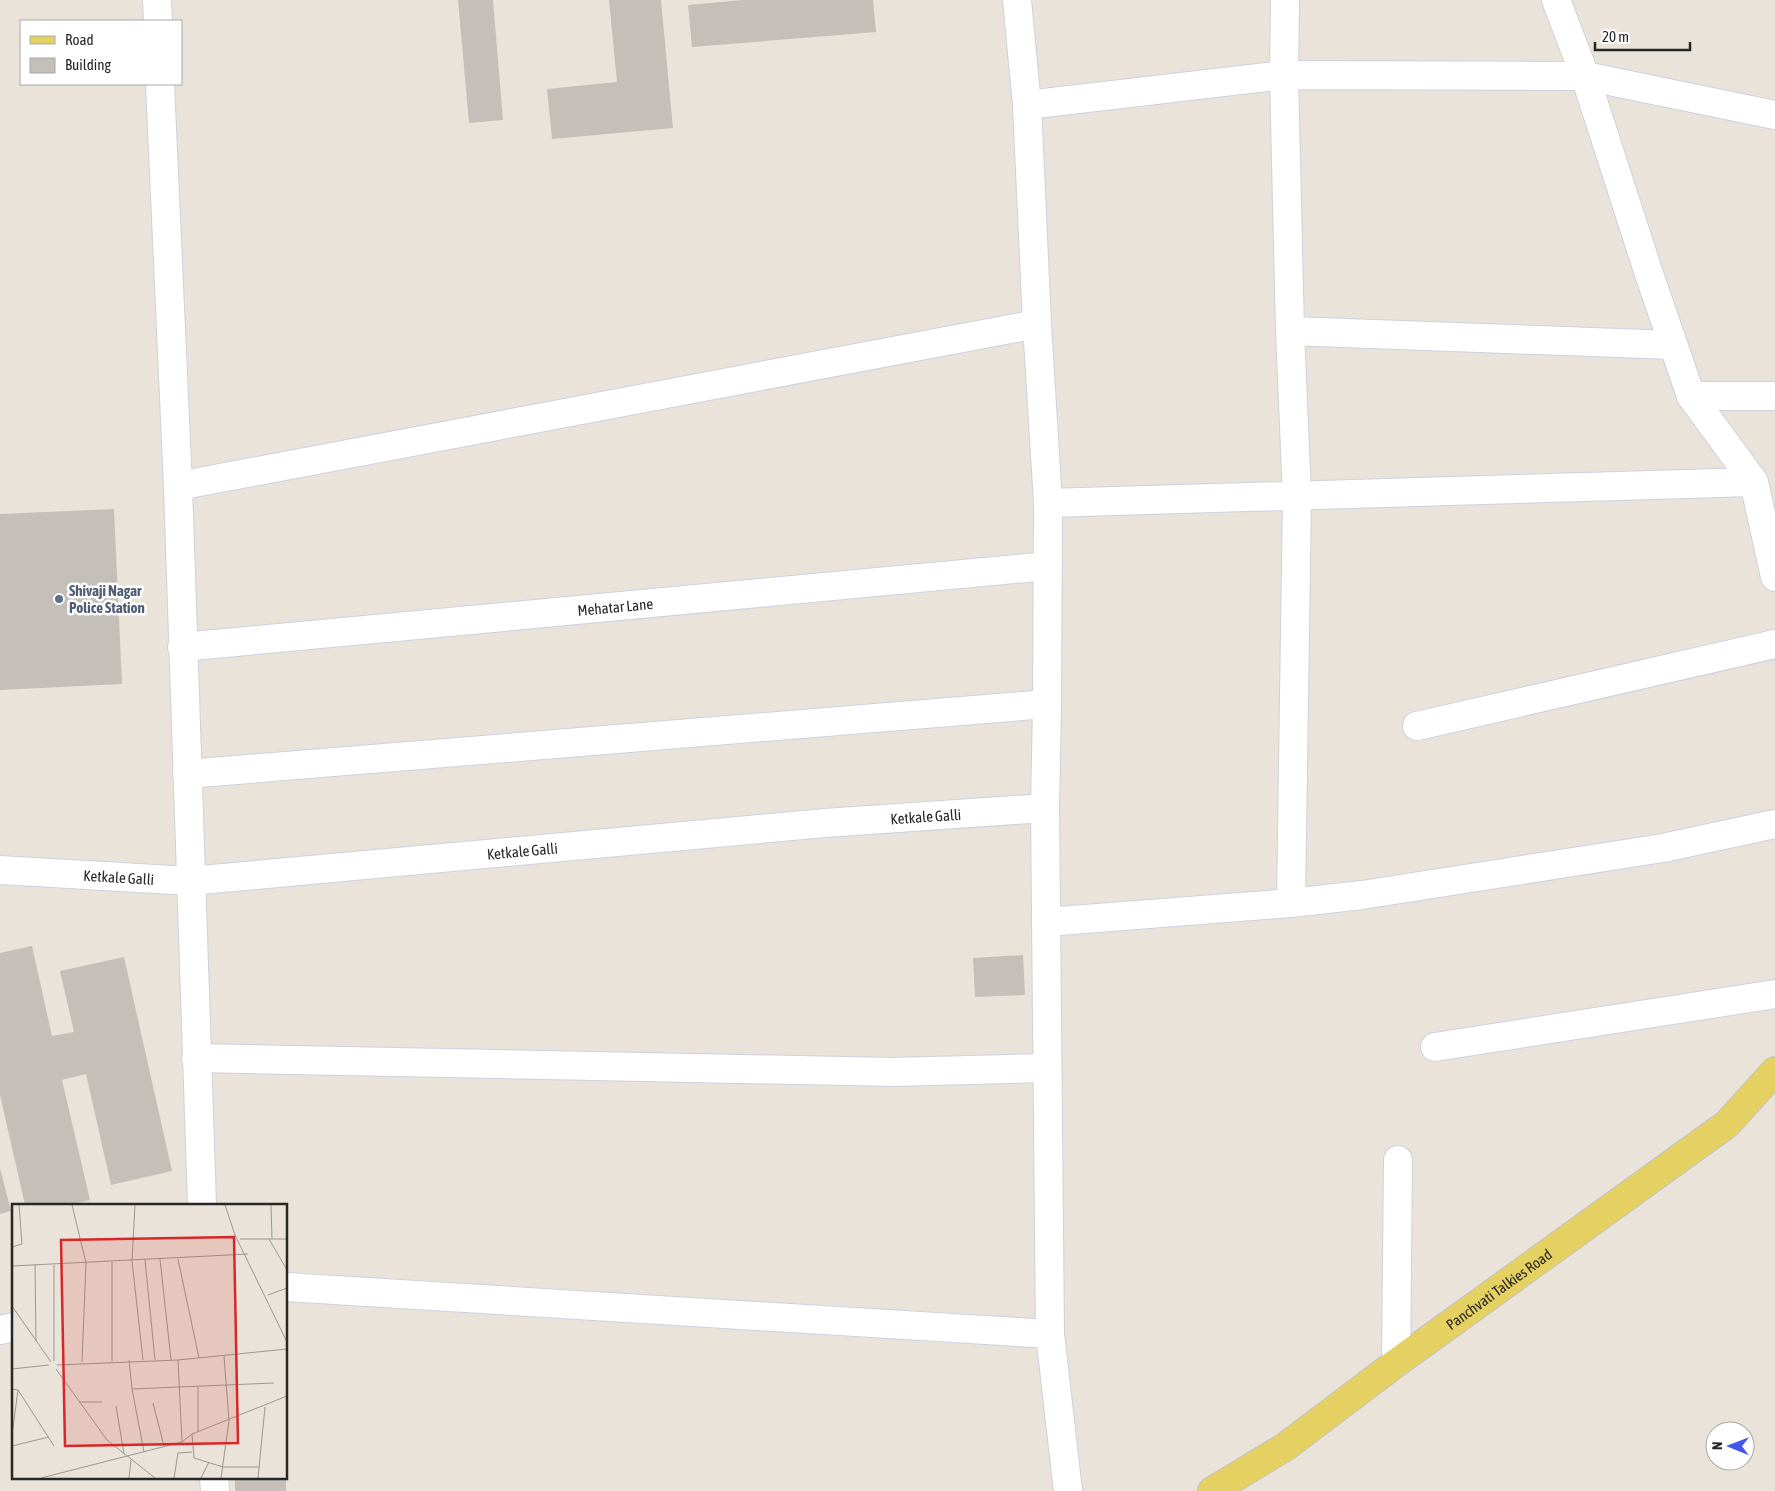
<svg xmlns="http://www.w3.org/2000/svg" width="1775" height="1491" font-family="'Asap Condensed',sans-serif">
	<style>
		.building { fill: #c4c0b9 }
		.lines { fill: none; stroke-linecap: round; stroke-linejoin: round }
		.minor-casing { stroke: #cfd1df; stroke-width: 30 }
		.major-casing { stroke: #c3c3c3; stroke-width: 30 }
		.minor { stroke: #fff; stroke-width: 28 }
		.major { stroke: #e5d162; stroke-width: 28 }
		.service-dot { fill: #5c6f8a; stroke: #fff; stroke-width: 2 }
		.labels { text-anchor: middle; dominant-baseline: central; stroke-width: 5; stroke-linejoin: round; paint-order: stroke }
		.service-label { font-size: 15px; font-weight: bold; fill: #4e5e75; stroke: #fff; text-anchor: start }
		.street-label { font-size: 15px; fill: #272727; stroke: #fff }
		.inset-road { fill: none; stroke: #9b9892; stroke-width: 1 }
		.view { fill: #d62828; fill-opacity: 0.15; stroke: #d62828; stroke-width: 2.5 }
		.inset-edge { fill: none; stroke: #272727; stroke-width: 2.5 }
	</style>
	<rect width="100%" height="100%" fill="#e9e3d9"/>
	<g class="building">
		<polygon points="458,0 493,0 503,120 469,123"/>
		<polygon points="609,0 661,0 673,128 552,139 547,89 617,82"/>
		<polygon points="743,0 873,0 876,32 692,47 688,5"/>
		<polygon points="114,509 122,684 0,690 0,514"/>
		<polygon points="32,946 52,1036 74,1032 60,971 124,957 172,1171 111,1185 86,1074 62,1080 90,1200 70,1205 25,1205 0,1095 0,953"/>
		<polygon points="1023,955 1025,995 975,997 973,958"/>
		<polygon points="0,1168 11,1211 0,1214"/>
		<rect x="235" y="1477" width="51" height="14"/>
	</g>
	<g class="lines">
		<defs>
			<g id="minor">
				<polyline points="157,0 158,21"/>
				<polyline points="1017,0 1027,105 1037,324 1048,503 1047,704 1045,808 1050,1334 1068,1491"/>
				<polyline points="1285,0 1284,75 1290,331 1297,496 1291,903 1362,895 1663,848 1775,824"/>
				<polyline points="1556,0 1585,76 1649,274 1691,396 1754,482 1775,577"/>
				<polyline points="160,84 178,486 202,1205"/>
				<polyline points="1027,105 1284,75 1585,76 1775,115"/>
				<polyline points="1290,331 1673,345"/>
				<polyline points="1691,396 1775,396"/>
				<polyline points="178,486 1037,324"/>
				<polyline points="1048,503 1754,482"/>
				<path id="s1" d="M182,647L1048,566"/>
				<polyline points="1417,726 1775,644"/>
				<polyline points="187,774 1047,704"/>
				<path id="s2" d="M0,870L190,881L825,823L1045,808"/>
				<polyline points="1046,922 1291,903"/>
				<polyline points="1435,1047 1775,994"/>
				<polyline points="196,1058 893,1072 1047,1068"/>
				<polyline points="286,1287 1050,1334"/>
				<polyline points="0,1330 14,1327"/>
				<polyline points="1396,1363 1398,1160"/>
				<polyline points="214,1477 215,1491"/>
			</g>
			<g id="major">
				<path id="s3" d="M1212,1491L1285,1447L1396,1363L1727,1124L1775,1071"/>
			</g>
		</defs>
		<use href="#minor" class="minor-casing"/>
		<use href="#major" class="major-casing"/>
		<use href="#minor" class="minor"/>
		<use href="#major" class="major"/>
	</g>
	<circle class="service-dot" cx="59" cy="599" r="5"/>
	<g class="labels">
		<g class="service-label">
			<text x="69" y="590">Shivaji Nagar<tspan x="69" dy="17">Police Station</tspan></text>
		</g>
		<g class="street-label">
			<text stroke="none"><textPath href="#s1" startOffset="435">Mehatar Lane</textPath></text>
			<text stroke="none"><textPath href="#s2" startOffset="929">Ketkale Galli</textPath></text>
			<text stroke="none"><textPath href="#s2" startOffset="524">Ketkale Galli</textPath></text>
			<text stroke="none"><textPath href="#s2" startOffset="119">Ketkale Galli</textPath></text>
			<text stroke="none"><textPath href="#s3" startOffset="351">Panchvati Talkies Road</textPath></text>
		</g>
	</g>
	<g transform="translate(12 1204)">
		<rect width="275" height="275" fill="#e9e3d9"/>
		<path class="inset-road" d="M60,1L74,59L70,158M123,1L120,57L131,156M213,1L223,31L275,138M259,1L260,35M228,35H275M257,35L275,66M0,43L10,40L7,1M148,55L159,156M166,55L187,154M133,56L143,156M100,58V157M23,61L24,137M0,62L236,50M256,91L275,84M0,102L39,158M117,156L120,185M166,156L170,238M42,157V61M45,161L166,156L275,145M0,165L37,161M44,165L95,236L143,274M0,185L6,186L0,231M6,186L42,242M67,198H90M141,199L152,242M104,202L112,250M186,228V183M180,230L182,254L211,263H248M0,242L37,233M132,248L120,185L262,179M29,274L170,238L180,230L275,192M117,274L119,256M162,274L166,249L180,248M189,274L197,258M209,274L217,217L212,152M246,274L253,203"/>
		<path class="view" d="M222,33L226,239L53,242L49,36Z"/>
		<rect width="275" height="275" class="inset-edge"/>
	</g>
	<rect x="20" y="20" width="162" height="65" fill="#ffffff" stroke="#a9a9a9"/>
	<rect x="30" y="36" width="25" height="8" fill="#e5d162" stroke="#a9a9a9"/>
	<text x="65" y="45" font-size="15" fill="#272727">Road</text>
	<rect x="30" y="58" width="25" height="15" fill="#c4c0b9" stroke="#a9a9a9"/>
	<text x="65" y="70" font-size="15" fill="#272727">Building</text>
	<g transform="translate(1730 1446) rotate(271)"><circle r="24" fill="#ffffff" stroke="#a9a9a9"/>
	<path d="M0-4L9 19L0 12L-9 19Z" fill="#4355ec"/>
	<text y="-8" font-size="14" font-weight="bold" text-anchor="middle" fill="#272727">N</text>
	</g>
	<path d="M1595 42v8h95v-8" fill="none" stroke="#272727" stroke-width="2.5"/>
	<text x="1602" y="42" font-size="15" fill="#272727" stroke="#ffffff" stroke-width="4" paint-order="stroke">20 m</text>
</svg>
